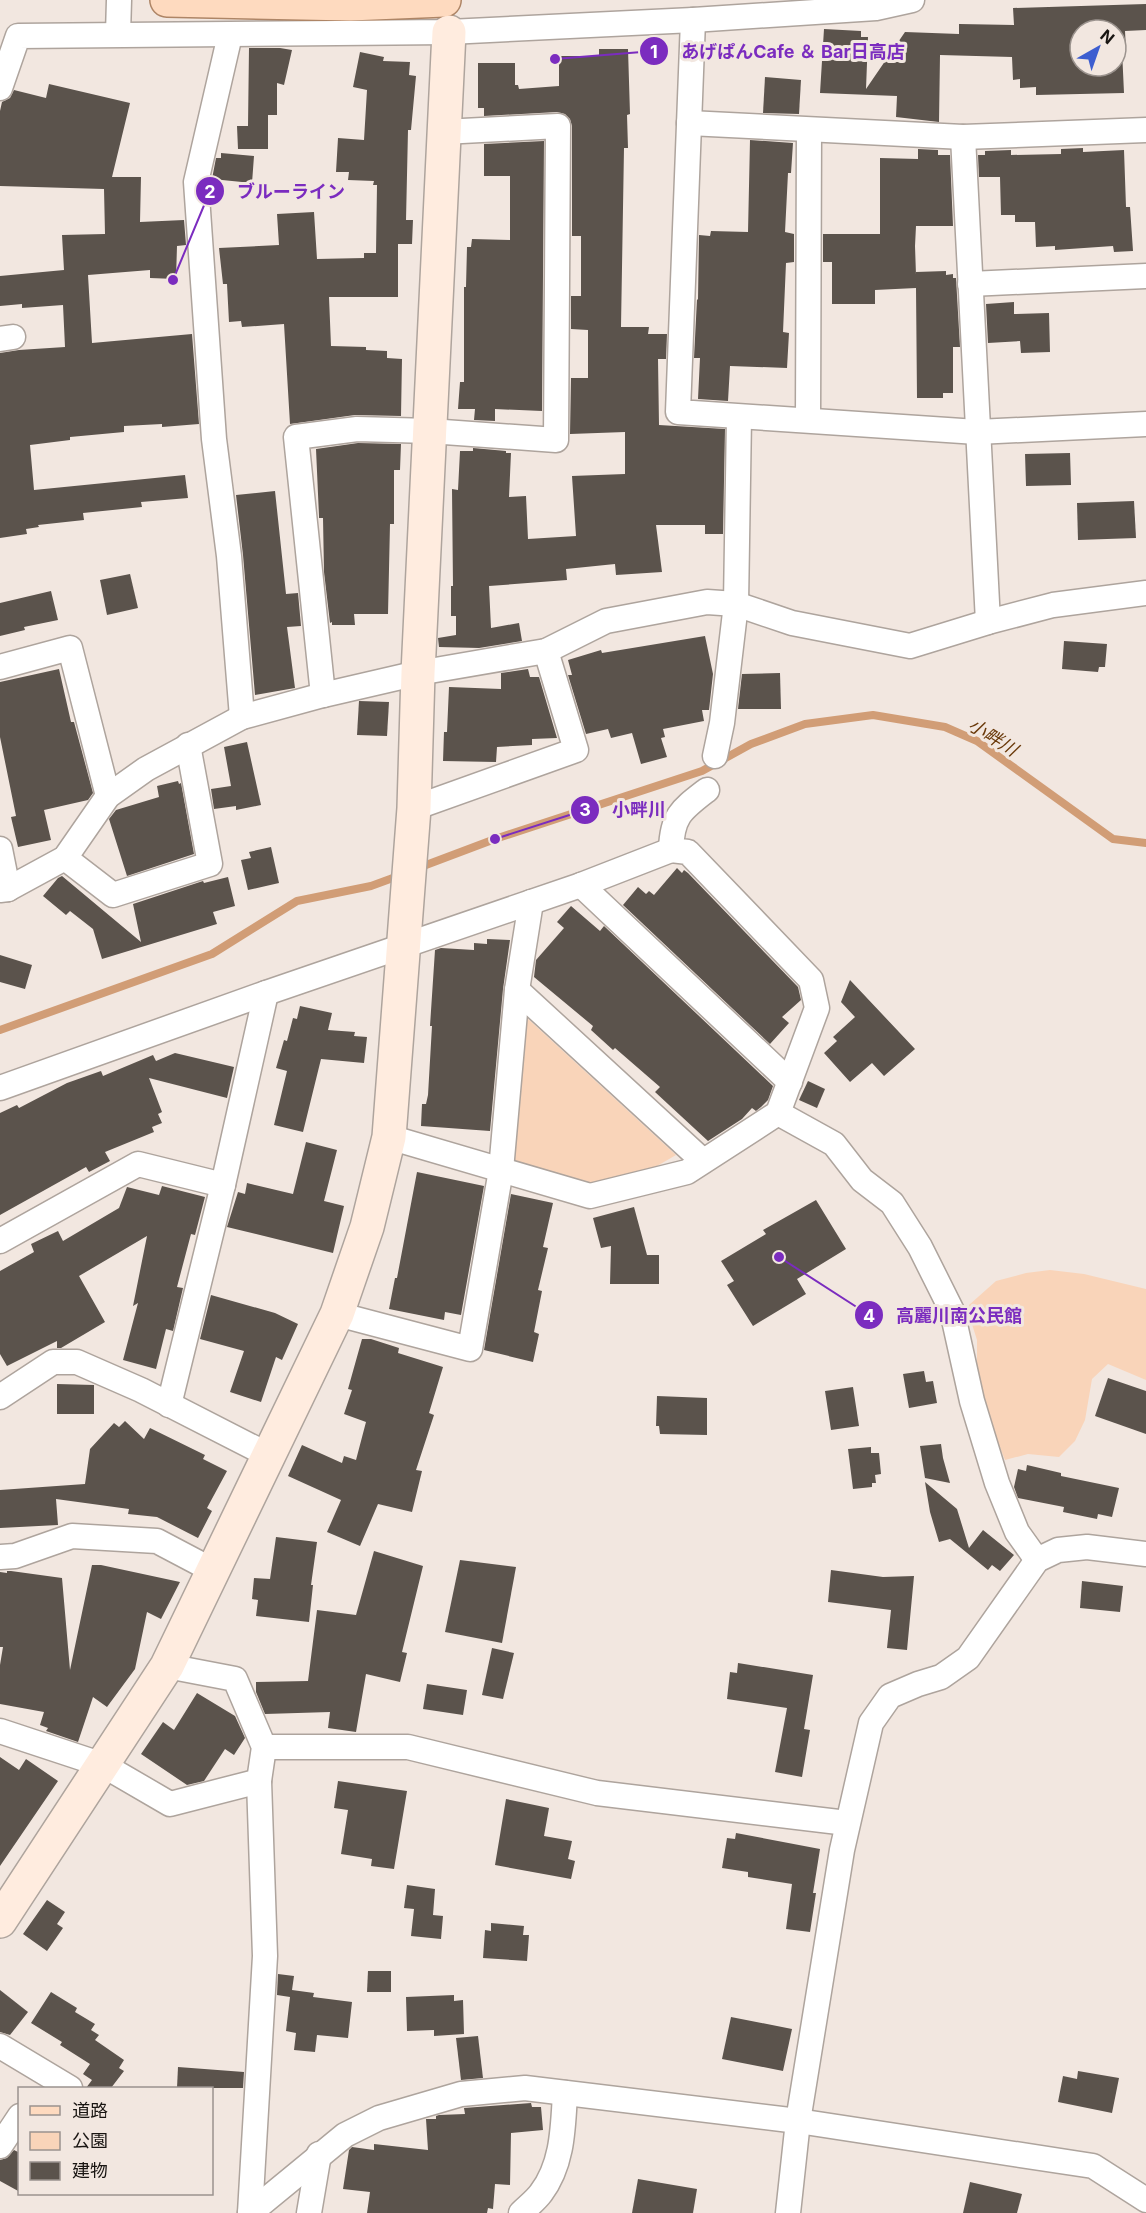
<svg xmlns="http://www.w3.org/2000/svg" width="1146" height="2213" font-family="Inter,'Noto Sans JP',sans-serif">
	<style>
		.green { fill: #f9d4b9 }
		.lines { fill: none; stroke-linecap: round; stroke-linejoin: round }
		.stream { stroke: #d19d76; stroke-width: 8 }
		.building { fill: #5b534c; fill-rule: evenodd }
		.street-casing { stroke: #aea49d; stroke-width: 27 }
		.secondary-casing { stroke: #aea49d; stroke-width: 36 }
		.primary-casing { stroke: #ae8566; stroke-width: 36 }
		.street { stroke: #fff; stroke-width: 24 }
		.secondary { stroke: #ffecdf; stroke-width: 33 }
		.primary { stroke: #fedabf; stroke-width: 33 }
		.labels { text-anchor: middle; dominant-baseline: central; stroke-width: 6; stroke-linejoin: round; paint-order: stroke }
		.water-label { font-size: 18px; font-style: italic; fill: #6a390a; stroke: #f2e7e0 }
		.leader { fill: none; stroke: #7b2cbf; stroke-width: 2 }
		.callout-dot { fill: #7b2cbf; stroke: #f2e7e0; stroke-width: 2 }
		.mark-label { font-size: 18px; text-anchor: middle; font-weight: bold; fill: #fff }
		.callout-label { font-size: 18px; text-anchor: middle; font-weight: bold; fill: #7b2cbf; stroke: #f2e7e0; stroke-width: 6; stroke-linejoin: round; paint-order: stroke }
	</style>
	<rect width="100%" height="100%" fill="#f2e7e0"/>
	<g class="green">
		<polygon points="527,1018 676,1155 645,1173 586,1184 514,1161"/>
		<polygon points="1050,1270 1084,1274 1146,1289 1146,1380 1108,1364 1092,1379 1085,1420 1075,1441 1059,1457 1028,1454 1005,1460 990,1423 977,1378 977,1340 970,1318 969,1305 996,1281 1026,1273"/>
	</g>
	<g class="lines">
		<g class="stream">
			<polyline points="418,868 495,839 702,771 751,744 805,724 873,715 945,727 977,741 1113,839 1146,843"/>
			<polyline points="0,1030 212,954 297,901 371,886 401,875"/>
		</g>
	</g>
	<g class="building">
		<path d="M1146,4V30L1125,31L1126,50H1122L1124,93L1036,95V87L1020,88V79L1013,80L1012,57L940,55L939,122L896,117L897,96L820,93L824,29L861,31V37H868L866,89L905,32L959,34V24L1014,25L1013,8ZM1080,30H1116V66H1080Z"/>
		<polygon points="249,48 280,48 292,50 284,85 277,83 277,115 268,115 268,149 238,149 237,126 248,126"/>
		<polygon points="599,49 628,49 630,114 627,115 628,148 624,148 621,327 649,327 648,334 667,334 666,359 658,359 659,425 725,429 723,534 705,534 705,525 656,525 662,572 616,575 615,564 566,569 567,580 489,586 491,628 519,623 522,641 479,648 439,647 438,638 456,635 456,616 451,616 451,586 453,586 452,489 458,490 460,451 473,451 473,448 506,451 506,453 511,453 509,497 526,496 528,539 576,536 572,476 625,474 625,432 570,434 571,378 588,378 588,330 571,329 571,296 581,296 581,236 572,236 572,126 570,119 565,114 557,112 484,116 484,108 478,108 478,63 515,63 515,85 518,85 519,89 559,86 559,56 599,56"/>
		<polygon points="360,52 384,57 383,61 410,62 409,75 416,76 411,130 408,130 406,220 413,220 412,244 398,244 398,297 329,297 331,346 366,347 366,350 387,351 387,358 402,359 401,416 355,415 290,424 284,324 242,327 241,321 229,322 227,284 223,284 219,248 279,245 277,214 314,212 317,259 364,258 364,253 376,253 377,185 373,185 374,181 348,180 349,172 336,172 338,138 364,140 367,90 353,87"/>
		<polygon points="765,77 801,80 799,114 763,113"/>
		<polygon points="49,84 130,103 112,177 141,177 140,222 184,220 186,245 177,246 176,279 150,278 150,270 88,275 92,343 192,334 199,424 162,427 162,424 124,426 124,432 70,437 70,440 30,445 34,490 185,475 188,498 141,502 142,507 83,513 84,520 38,525 39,527 26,529 27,534 0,538 0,353 19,350 65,347 63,305 22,308 22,304 0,306 0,276 64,270 62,235 105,234 104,189 0,186 0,111 2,102 10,98 14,90 46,98"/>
		<polygon points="750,140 793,143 791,173 788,173 785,232 794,234 794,262 786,263 783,332 789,333 787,368 730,366 728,401 698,399 700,358 694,358 697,299 698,300 699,235 710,236 711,231 748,232"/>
		<polygon points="544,141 542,411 495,409 495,421 474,420 475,409 458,409 460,382 464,382 464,287 466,287 467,247 471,247 472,239 510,240 510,176 484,176 484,144"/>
		<polygon points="1083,148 1083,152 1124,150 1126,207 1130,207 1133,251 1114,252 1113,246 1055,250 1055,246 1036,247 1035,222 1015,222 1015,215 1001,215 1000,177 979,177 978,155 985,155 985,151 1011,150 1011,155 1061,154 1061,149"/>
		<polygon points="918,149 938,150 938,155 950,155 953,226 916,226 915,246 916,275 916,272 946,271 946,275 953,274 953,278 956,278 960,347 953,347 953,393 943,393 943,398 917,398 916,288 875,290 875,304 832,304 832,262 823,262 823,234 880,234 880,158 918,159"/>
		<polygon points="221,153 254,156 252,183 212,179 216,158 221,158"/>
		<polygon points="1014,302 1014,314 1049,313 1050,352 1021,353 1020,341 988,343 986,304"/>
		<polygon points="358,443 401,444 400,470 394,470 394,524 390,524 388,614 354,614 355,625 332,625 332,622 330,623 324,572 323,518 319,518 319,516 316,449"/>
		<polygon points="1070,453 1071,485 1026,486 1025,454"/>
		<polygon points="275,491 286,594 298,593 301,626 287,627 295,688 255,695 243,555 236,495"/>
		<polygon points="1134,501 1136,538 1078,540 1077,503"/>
		<polygon points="130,574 138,608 107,615 100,580"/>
		<polygon points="51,591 58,620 24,627 25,630 0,636 0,603"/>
		<polygon points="705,636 713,674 709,710 702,710 704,721 663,729 665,737 661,738 667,757 641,764 632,733 611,738 608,729 586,734 568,675 572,675 568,660 601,650 602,653"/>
		<polygon points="1064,641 1107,644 1105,667 1099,667 1098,672 1062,669"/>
		<polygon points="59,669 71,722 74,722 93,793 88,800 44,810 51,840 18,847 11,817 16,816 0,737 0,682"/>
		<polygon points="528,669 530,677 539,677 557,738 532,739 532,745 497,747 496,762 443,761 444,732 447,732 449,687 501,689 501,673"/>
		<polygon points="780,673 781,709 738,709 742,674"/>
		<polygon points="359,701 389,702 387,736 357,735"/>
		<polygon points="247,742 261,805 236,810 236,806 214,809 211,789 231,786 224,747"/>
		<polygon points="178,781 179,784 181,783 194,854 127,876 109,819 116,810 159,797 157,786"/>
		<polygon points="271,847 279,883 248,890 241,860 251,858 249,852"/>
		<polygon points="677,868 682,873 684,870 688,873 798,987 801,1000 782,1017 789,1023 770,1044 623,905 638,887 646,894 649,891 654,895"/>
		<polygon points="62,876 141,942 133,904 203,881 204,883 228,877 235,906 213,912 217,924 102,959 93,929 70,911 66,915 43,896 58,878"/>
		<polygon points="571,906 600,931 604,926 773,1086 768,1100 761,1107 756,1111 752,1108 742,1119 708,1141 655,1092 660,1087 615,1048 613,1050 591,1030 593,1026 534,977 536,960 564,928 557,922"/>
		<polygon points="487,939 510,940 503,989 490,1131 421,1126 422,1104 426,1104 428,1095 432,1026 430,1026 435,950 441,948 474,950 474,943 487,944"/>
		<polygon points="0,955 32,965 25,989 0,982"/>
		<polygon points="850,980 915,1049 884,1076 872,1063 850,1082 824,1053 837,1041 833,1037 855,1017 841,1002"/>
		<polygon points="300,1006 332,1013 328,1030 355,1032 354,1036 367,1037 364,1063 321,1059 303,1132 274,1125 287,1071 276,1068 284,1040 287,1041 293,1018 297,1019"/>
		<polygon points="175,1053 234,1067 227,1098 149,1078 162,1112 158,1114 162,1123 152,1127 154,1132 105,1152 110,1161 89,1172 86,1167 0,1215 0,1113 17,1105 19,1108 67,1083 101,1071 103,1076 153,1055 156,1061"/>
		<polygon points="808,1081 825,1089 817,1108 799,1100"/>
		<polygon points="306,1142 337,1150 324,1201 344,1206 333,1253 227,1227 238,1192 245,1194 247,1183 293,1194"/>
		<polygon points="417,1172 484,1186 461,1315 445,1312 444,1320 389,1309 395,1278 397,1278"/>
		<polygon points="162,1186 205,1197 195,1235 191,1234 177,1287 183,1288 173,1331 166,1329 156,1369 123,1360 138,1303 133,1306 147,1236 79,1276 105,1322 61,1348 57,1348 57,1341 7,1366 0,1354 0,1271 34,1252 31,1244 58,1231 63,1241 119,1208 127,1187 159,1195"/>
		<polygon points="511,1194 553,1203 543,1247 548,1248 538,1290 542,1291 534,1332 539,1334 533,1362 484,1350"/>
		<polygon points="816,1200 846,1249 797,1279 806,1294 753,1326 727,1285 734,1281 721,1261 766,1234 763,1230"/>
		<polygon points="634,1207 647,1255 659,1255 659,1284 610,1284 611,1246 601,1248 593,1218"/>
		<polygon points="211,1295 275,1313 298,1324 282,1360 276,1357 261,1402 230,1392 244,1351 200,1339"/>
		<polygon points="362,1339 371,1339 399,1348 398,1353 443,1367 429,1413 434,1415 416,1470 422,1471 412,1512 378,1504 360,1546 327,1532 341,1500 288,1476 302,1445 342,1463 344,1456 356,1460 366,1422 344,1414 352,1390 348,1389"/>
		<polygon points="924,1371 926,1382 933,1381 937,1403 909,1408 903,1374"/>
		<polygon points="1108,1378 1146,1391 1146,1434 1095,1416"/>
		<polygon points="57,1384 94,1385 94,1414 57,1414"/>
		<polygon points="853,1387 859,1426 831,1430 825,1391"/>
		<polygon points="657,1396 707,1398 707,1435 660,1434 659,1426 656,1426"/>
		<polygon points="125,1421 144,1439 150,1428 205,1455 203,1459 227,1471 207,1508 212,1511 198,1538 157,1517 128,1514 129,1509 56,1499 58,1525 0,1528 0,1490 85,1484 90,1449 114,1423 119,1427"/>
		<polygon points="941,1444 943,1458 950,1483 925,1478 920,1446"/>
		<polygon points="871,1447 871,1453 879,1453 881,1474 875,1475 876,1483 872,1483 872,1487 853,1489 848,1449"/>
		<polygon points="1027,1465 1061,1473 1061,1476 1119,1488 1112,1517 1098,1514 1097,1519 1063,1512 1064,1507 1018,1498 1014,1487 1018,1469 1026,1471"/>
		<polygon points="925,1482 957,1509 969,1548 983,1530 1014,1555 1000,1571 992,1565 988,1570 950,1539 939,1542 930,1512"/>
		<polygon points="276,1537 317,1542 311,1585 313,1585 309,1622 256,1616 258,1600 252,1599 254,1578 270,1579"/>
		<polygon points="374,1551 423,1566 402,1652 407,1653 400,1682 366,1674 356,1732 328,1728 330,1712 265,1714 256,1692 256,1682 308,1681 317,1610 356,1615"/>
		<polygon points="460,1560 516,1567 502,1643 445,1632"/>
		<polygon points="92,1565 101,1565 180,1582 161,1619 147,1612 135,1669 107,1707 93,1697 78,1742 46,1731 48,1728 40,1725 44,1712 0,1704 0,1665 3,1647 0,1647 0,1572 7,1573 7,1571 11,1571 62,1578 70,1670"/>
		<polygon points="831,1570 883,1577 914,1576 907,1650 887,1648 891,1610 828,1602"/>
		<polygon points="1082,1581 1123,1586 1120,1612 1080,1608"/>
		<polygon points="492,1648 514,1653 503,1699 482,1695"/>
		<polygon points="738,1663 813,1675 804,1729 810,1730 802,1777 775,1772 787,1708 727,1699 730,1672 737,1673"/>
		<polygon points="427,1684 467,1690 463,1715 423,1709"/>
		<polygon points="197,1693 235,1716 245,1738 234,1755 225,1749 204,1781 187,1785 141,1754 163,1722 174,1730"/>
		<polygon points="0,1757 19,1770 26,1759 58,1781 0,1866"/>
		<polygon points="338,1781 407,1791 394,1869 371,1866 372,1859 341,1854 348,1810 334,1808"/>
		<polygon points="506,1799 549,1808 544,1836 572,1841 568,1859 575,1861 571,1879 495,1865"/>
		<polygon points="736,1833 820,1849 813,1893 816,1893 810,1932 786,1929 792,1884 748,1877 748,1872 722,1868 727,1838 735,1839"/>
		<polygon points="407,1885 435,1889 433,1915 443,1916 441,1939 411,1936 414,1909 404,1908"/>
		<polygon points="47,1900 65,1912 57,1924 63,1928 47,1951 23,1934"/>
		<polygon points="491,1923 524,1926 523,1935 529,1935 527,1961 483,1958 485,1930 491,1931"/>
		<polygon points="368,1971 391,1971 391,1992 367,1992"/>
		<polygon points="278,1974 294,1976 292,1990 314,1993 313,1997 352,2002 348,2038 317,2035 315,2052 294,2050 296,2033 286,2031 290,1997 277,1995"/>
		<polygon points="0,1990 28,2012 10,2035 0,2032"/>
		<polygon points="51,1992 77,2008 75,2012 95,2024 91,2030 99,2035 95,2040 124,2060 119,2068 124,2071 111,2088 86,2088 92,2080 83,2074 90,2064 60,2045 62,2042 31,2023"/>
		<polygon points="454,1995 454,2001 463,2000 464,2034 434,2036 434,2030 407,2031 406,1997"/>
		<polygon points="731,2017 792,2029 783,2071 722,2059"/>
		<polygon points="478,2036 483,2078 461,2080 456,2038"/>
		<polygon points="178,2067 244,2072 243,2088 177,2088"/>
		<polygon points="1078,2071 1119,2078 1112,2113 1058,2102 1063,2076 1077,2079"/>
		<polygon points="531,2103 532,2107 541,2107 543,2130 511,2133 510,2185 495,2184 493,2209 488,2208 487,2213 367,2213 370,2192 343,2189 349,2150 352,2147 374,2150 374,2144 428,2150 426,2119 436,2119 436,2116 439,2115 465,2114 464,2108"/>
		<polygon points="14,2150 20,2153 20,2192 0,2181 0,2160 7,2158"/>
		<polygon points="638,2179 697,2189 693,2213 632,2213"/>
		<polygon points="970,2182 1022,2194 1017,2213 963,2213"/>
	</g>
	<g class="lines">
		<defs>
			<g id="street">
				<polyline points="693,20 678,412 977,432 1146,424"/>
				<polyline points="118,34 119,0"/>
				<polyline points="230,35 196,182 214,439 229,556 242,717"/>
				<polyline points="0,88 18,36 449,32 693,20 876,8 912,0"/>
				<polyline points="689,123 963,137 1146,130"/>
				<polyline points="963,137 988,622"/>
				<polyline points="970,284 1146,276"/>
				<polyline points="0,339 13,337"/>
				<polyline points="808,420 809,130"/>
				<polyline points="0,667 70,648 108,796"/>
				<polyline points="323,695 296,437 357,429 430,431 556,440 558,126 443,132"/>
				<polyline points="715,756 722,723 736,604 739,417"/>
				<polyline points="414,808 576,750 546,651"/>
				<polyline points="0,849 8,889"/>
				<polyline points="65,858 113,895 210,864 188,745"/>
				<polyline points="581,885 790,1082"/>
				<polyline points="0,890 8,889 65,858 108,796 146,769 242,717 323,695 418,673 546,651 606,621 707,602 736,604 792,623 910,646 988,622 1053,605 1146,593"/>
				<polyline points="517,990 703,1161"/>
				<polyline points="0,1088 266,993 581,885 671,850"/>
				<polyline points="778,1113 834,1144 862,1180 892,1203 920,1247 952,1311 972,1401 997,1483 1017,1532 1037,1560"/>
				<path d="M389,1137L590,1196L687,1172L778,1113L817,1008L811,980L688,852L671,850C672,816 681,810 707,790"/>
				<polyline points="0,1241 138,1164 223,1185"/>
				<polyline points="337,1314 470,1349 501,1170 517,990 531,902"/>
				<polyline points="0,1397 53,1362 77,1362 141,1390 268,1455"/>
				<polyline points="169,1405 223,1185 266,993"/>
				<polyline points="0,1557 15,1556 72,1536 157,1541 212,1570"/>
				<polyline points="0,1731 103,1765 170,1804 259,1781 264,1747 235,1679 167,1666"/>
				<polyline points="264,1747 408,1747 597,1793 847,1823"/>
				<polyline points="0,2046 70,2088"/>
				<polyline points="0,2146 20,2116"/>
				<polyline points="250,2213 345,2135 379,2118 461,2094 525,2088 798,2121 1093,2166 1146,2200"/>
				<polyline points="250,2213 265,1956 259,1781"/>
				<polyline points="309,2213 319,2154"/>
				<path d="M521,2213C527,2207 536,2200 541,2193C563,2164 563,2127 565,2093"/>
				<polyline points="788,2213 798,2121 842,1850 871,1723 890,1696 918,1684 941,1677 968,1658 1037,1560 1058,1550 1087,1547 1146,1554"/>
			</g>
			<polyline id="secondary" points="0,1921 167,1666 337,1314 367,1227 389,1137 414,808 418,673 449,32"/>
			<polyline id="primary" points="167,0 350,4 444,0"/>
		</defs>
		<use href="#street" class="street-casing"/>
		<use href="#secondary" class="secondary-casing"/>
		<use href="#primary" class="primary-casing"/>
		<use href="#street" class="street"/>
		<use href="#secondary" class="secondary"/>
		<use href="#primary" class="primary"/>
	</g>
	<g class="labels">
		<g class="water-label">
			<text transform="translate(993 737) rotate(32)">小畔川</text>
		</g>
	</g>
	<path class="leader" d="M555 59L654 51M173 280L210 191M495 839L585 810M779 1257L869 1315"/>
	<g class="callout-dot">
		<circle cx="555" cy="59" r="6"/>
		<circle cx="173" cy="280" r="6"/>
		<circle cx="495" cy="839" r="6"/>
		<circle cx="779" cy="1257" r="6"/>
		<circle cx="654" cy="51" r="15"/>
		<circle cx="210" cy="191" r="15"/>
		<circle cx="585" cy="810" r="15"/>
		<circle cx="869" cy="1315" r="15"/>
	</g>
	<g class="mark-label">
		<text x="654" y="58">1</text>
		<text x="210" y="198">2</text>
		<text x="585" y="816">3</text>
		<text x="869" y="1322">4</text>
	</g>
	<g class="callout-label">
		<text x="793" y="58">あげぱんCafe ＆ Bar日高店</text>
		<text x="291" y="198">ブルーライン</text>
		<text x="639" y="816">小畔川</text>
		<text x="959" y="1322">高麗川南公民館</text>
	</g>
	<rect x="18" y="2087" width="195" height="108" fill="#f2e7e0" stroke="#9b938e" stroke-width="1.5"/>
	<rect x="30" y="2106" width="30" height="9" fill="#fedabf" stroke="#9b938e" stroke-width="1.5"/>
	<text x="72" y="2117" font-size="18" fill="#191512">道路</text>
	<rect x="30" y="2132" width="30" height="18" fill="#f9d4b9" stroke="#9b938e" stroke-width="1.5"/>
	<text x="72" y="2147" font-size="18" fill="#191512">公園</text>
	<rect x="30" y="2162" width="30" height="18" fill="#5b534c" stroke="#9b938e" stroke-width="1.5"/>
	<text x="72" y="2177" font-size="18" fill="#191512">建物</text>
	<g transform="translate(1098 48) rotate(40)"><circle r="28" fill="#f2e7e0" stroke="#9b938e" stroke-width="1.5"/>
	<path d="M0-4.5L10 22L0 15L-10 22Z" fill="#3d5ed0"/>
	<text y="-9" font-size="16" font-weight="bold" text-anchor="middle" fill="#191512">N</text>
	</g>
</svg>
